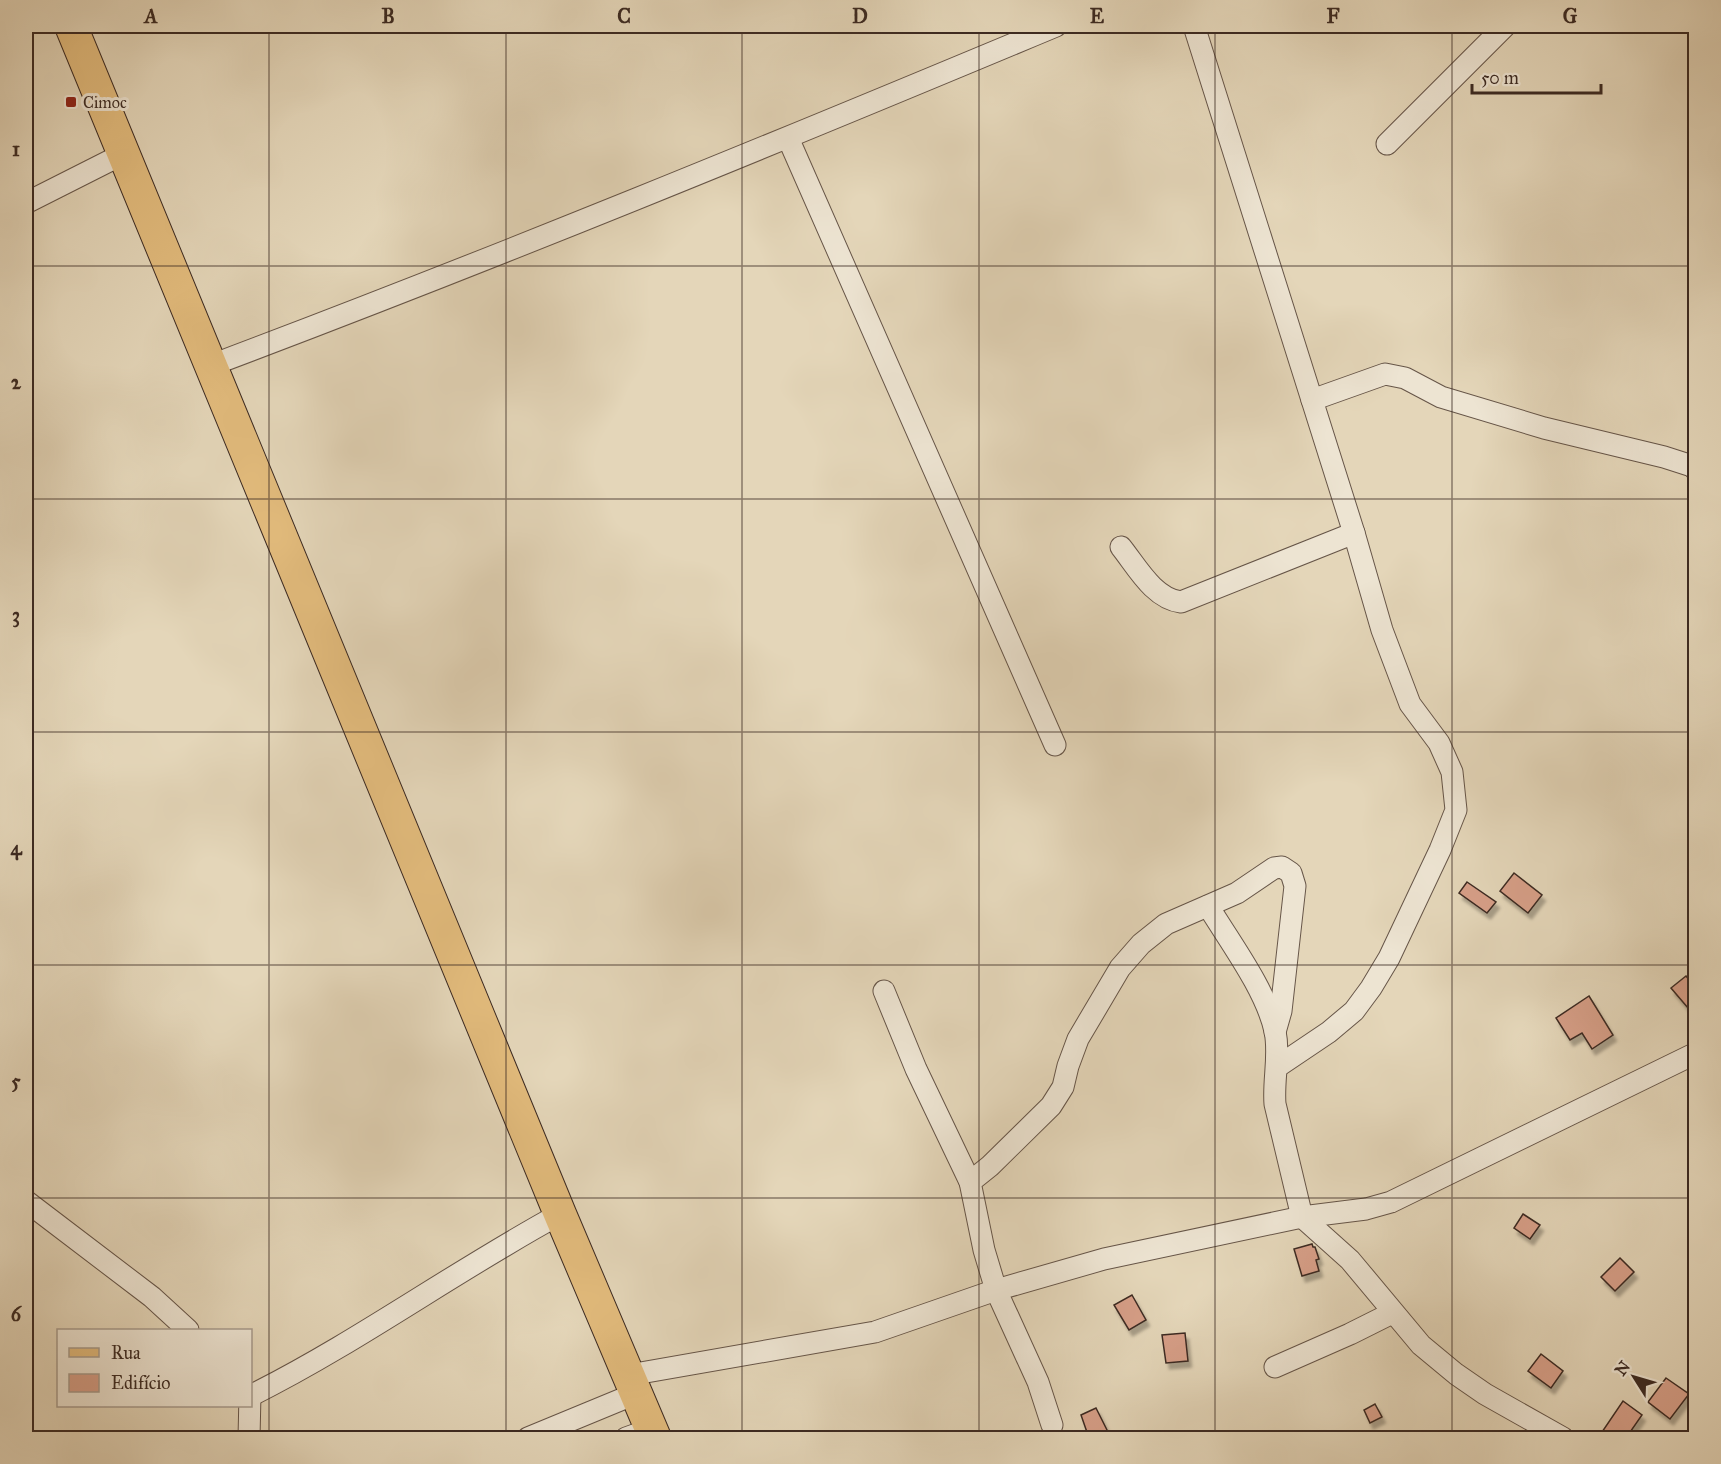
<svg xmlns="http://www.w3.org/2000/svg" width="1721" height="1464" font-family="'IM FELL Great Primer',serif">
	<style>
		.building { fill: #d79f88; stroke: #3c2a22; stroke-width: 1.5; filter: url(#shadow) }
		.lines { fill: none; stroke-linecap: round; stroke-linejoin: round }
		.minor-casing { stroke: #665548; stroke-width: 23 }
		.primary-casing { stroke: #3c2a22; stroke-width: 34 }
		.minor { stroke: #ede4d2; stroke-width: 21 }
		.primary { stroke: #e2bb7c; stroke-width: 32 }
		.grid { fill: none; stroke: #3c2a22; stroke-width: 1.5; stroke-opacity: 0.55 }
		.poi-dot { fill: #8f2418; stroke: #ede4d2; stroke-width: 2 }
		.labels { text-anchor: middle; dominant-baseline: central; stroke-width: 6; stroke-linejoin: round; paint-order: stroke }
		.poi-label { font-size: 16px; fill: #3c2a22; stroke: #ede4d2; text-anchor: start }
		.neatline { fill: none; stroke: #3c2a22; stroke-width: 2 }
		.grid-label { font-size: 20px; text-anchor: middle; font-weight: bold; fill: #3c2a22 }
	</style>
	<defs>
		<filter id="shadow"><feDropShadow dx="3.5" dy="6" stdDeviation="1.5" flood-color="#0004"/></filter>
	</defs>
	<rect width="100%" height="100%" fill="#e4d6b9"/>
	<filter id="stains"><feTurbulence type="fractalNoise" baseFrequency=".00333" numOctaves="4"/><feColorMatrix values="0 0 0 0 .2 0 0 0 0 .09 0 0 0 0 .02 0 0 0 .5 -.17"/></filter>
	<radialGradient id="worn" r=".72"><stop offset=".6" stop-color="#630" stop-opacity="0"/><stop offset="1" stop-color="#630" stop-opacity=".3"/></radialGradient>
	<g class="building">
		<polygon points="1514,873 1542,895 1528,913 1500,891"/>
		<polygon points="1467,882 1496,902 1487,913 1459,893"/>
		<polygon points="1686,976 1695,987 1695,1002 1688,1008 1671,988"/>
		<polygon points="1589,996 1613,1035 1592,1049 1582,1033 1570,1040 1556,1018"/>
		<polygon points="1523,1214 1540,1225 1530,1239 1514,1228"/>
		<polygon points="1312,1244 1313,1247 1315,1247 1319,1259 1316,1260 1319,1271 1302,1276 1294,1249"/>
		<polygon points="1620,1258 1634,1272 1615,1291 1601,1277"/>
		<polygon points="1132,1295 1146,1320 1129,1330 1114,1305"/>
		<polygon points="1185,1333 1188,1361 1166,1363 1162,1335"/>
		<polygon points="1541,1354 1563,1371 1551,1388 1528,1371"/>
		<polygon points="1666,1378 1689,1394 1670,1419 1648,1402"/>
		<polygon points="1623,1401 1642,1415 1626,1438 1611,1438 1602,1432"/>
		<polygon points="1375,1404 1382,1417 1370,1423 1364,1410"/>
		<polygon points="1096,1408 1108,1432 1089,1438 1081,1415"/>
	</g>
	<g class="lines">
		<defs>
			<g id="minor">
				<polyline points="1194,26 1354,533 1382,630 1410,704 1439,743 1452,772 1456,810 1440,850 1389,958 1371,988 1354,1011 1329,1032 1277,1067"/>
				<polyline points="788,138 1055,745"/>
				<polyline points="1387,144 1505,26"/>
				<polyline points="26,203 125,153"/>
				<path d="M212,365C496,258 776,143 1056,26"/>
				<polyline points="1312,400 1385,374 1405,378 1441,397 1544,428 1664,457 1692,466 1696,470"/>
				<path d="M1121,547C1137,567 1154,599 1181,602L1354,533"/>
				<path d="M1208,906C1230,942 1266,990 1275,1031C1280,1055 1273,1080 1275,1104L1302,1217L1350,1260L1421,1345L1456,1374L1485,1394L1563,1438"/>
				<polyline points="884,991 916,1069 970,1182"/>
				<polyline points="26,1201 152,1297 188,1330"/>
				<polyline points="1275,1367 1350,1334 1392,1313"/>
				<polyline points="629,1375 875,1332 996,1290 1104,1259 1302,1217 1366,1209 1391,1202 1696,1053"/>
				<path d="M252,1395C358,1342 455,1271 560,1214"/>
				<polyline points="1052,1425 1038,1382 996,1290 984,1250 970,1182 990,1166 1051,1106 1063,1087 1068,1066 1078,1039 1120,968 1141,944 1166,924 1237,893 1274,868 1282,867 1291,873 1295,886 1281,1011 1275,1032"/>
				<polyline points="249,1438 250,1394"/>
				<polyline points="528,1438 637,1393"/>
				<polyline points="626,1438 651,1429"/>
			</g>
			<polyline id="primary" points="71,26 560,1214 655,1438"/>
		</defs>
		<use href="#minor" class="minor-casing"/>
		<use href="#primary" class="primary-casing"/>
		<use href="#minor" class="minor"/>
		<use href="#primary" class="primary"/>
	</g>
	<path class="grid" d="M269,26V1438M506,26V1438M742,26V1438M979,26V1438M1215,26V1438M1452,26V1438M26,266H1696M26,499H1696M26,732H1696M26,965H1696M26,1198H1696"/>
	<rect class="poi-dot" x="65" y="96" width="12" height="12" rx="3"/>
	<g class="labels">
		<g class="poi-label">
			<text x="83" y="102">Cimoc</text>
		</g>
	</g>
	<rect width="1721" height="1464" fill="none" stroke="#e4d6b9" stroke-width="66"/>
	<rect x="57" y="1329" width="195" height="78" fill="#ede4d2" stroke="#a69a8c" stroke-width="1.5"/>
	<rect x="69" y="1348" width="30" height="9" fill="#e2bb7c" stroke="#a69a8c" stroke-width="1.5"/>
	<text x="111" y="1359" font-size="18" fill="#3c2a22">Rua</text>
	<rect x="69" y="1374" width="30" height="18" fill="#d79f88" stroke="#a69a8c" stroke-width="1.5"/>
	<text x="111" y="1389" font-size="18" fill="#3c2a22">Edifício</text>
	<g transform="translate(1634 1377) rotate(307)" stroke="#ede4d2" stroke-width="4.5" paint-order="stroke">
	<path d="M0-4.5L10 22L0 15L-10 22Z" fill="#3c2a22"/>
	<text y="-9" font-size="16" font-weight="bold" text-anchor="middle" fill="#3c2a22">N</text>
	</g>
	<path d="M1472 84v9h129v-9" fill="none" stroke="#3c2a22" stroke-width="3"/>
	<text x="1481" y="84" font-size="18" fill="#3c2a22" stroke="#ede4d2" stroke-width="4.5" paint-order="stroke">50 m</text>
	<rect x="33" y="33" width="1655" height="1398" class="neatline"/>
	<g class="grid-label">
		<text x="151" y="23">A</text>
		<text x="388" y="23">B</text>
		<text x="624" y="23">C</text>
		<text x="860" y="23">D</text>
		<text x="1097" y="23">E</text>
		<text x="1333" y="23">F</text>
		<text x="1570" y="23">G</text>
		<text x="16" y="156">1</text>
		<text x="16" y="389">2</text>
		<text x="16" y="622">3</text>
		<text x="16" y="855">4</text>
		<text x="16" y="1088">5</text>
		<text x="16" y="1321">6</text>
	</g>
	<rect width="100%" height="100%" filter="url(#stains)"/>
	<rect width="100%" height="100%" fill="url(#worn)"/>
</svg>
